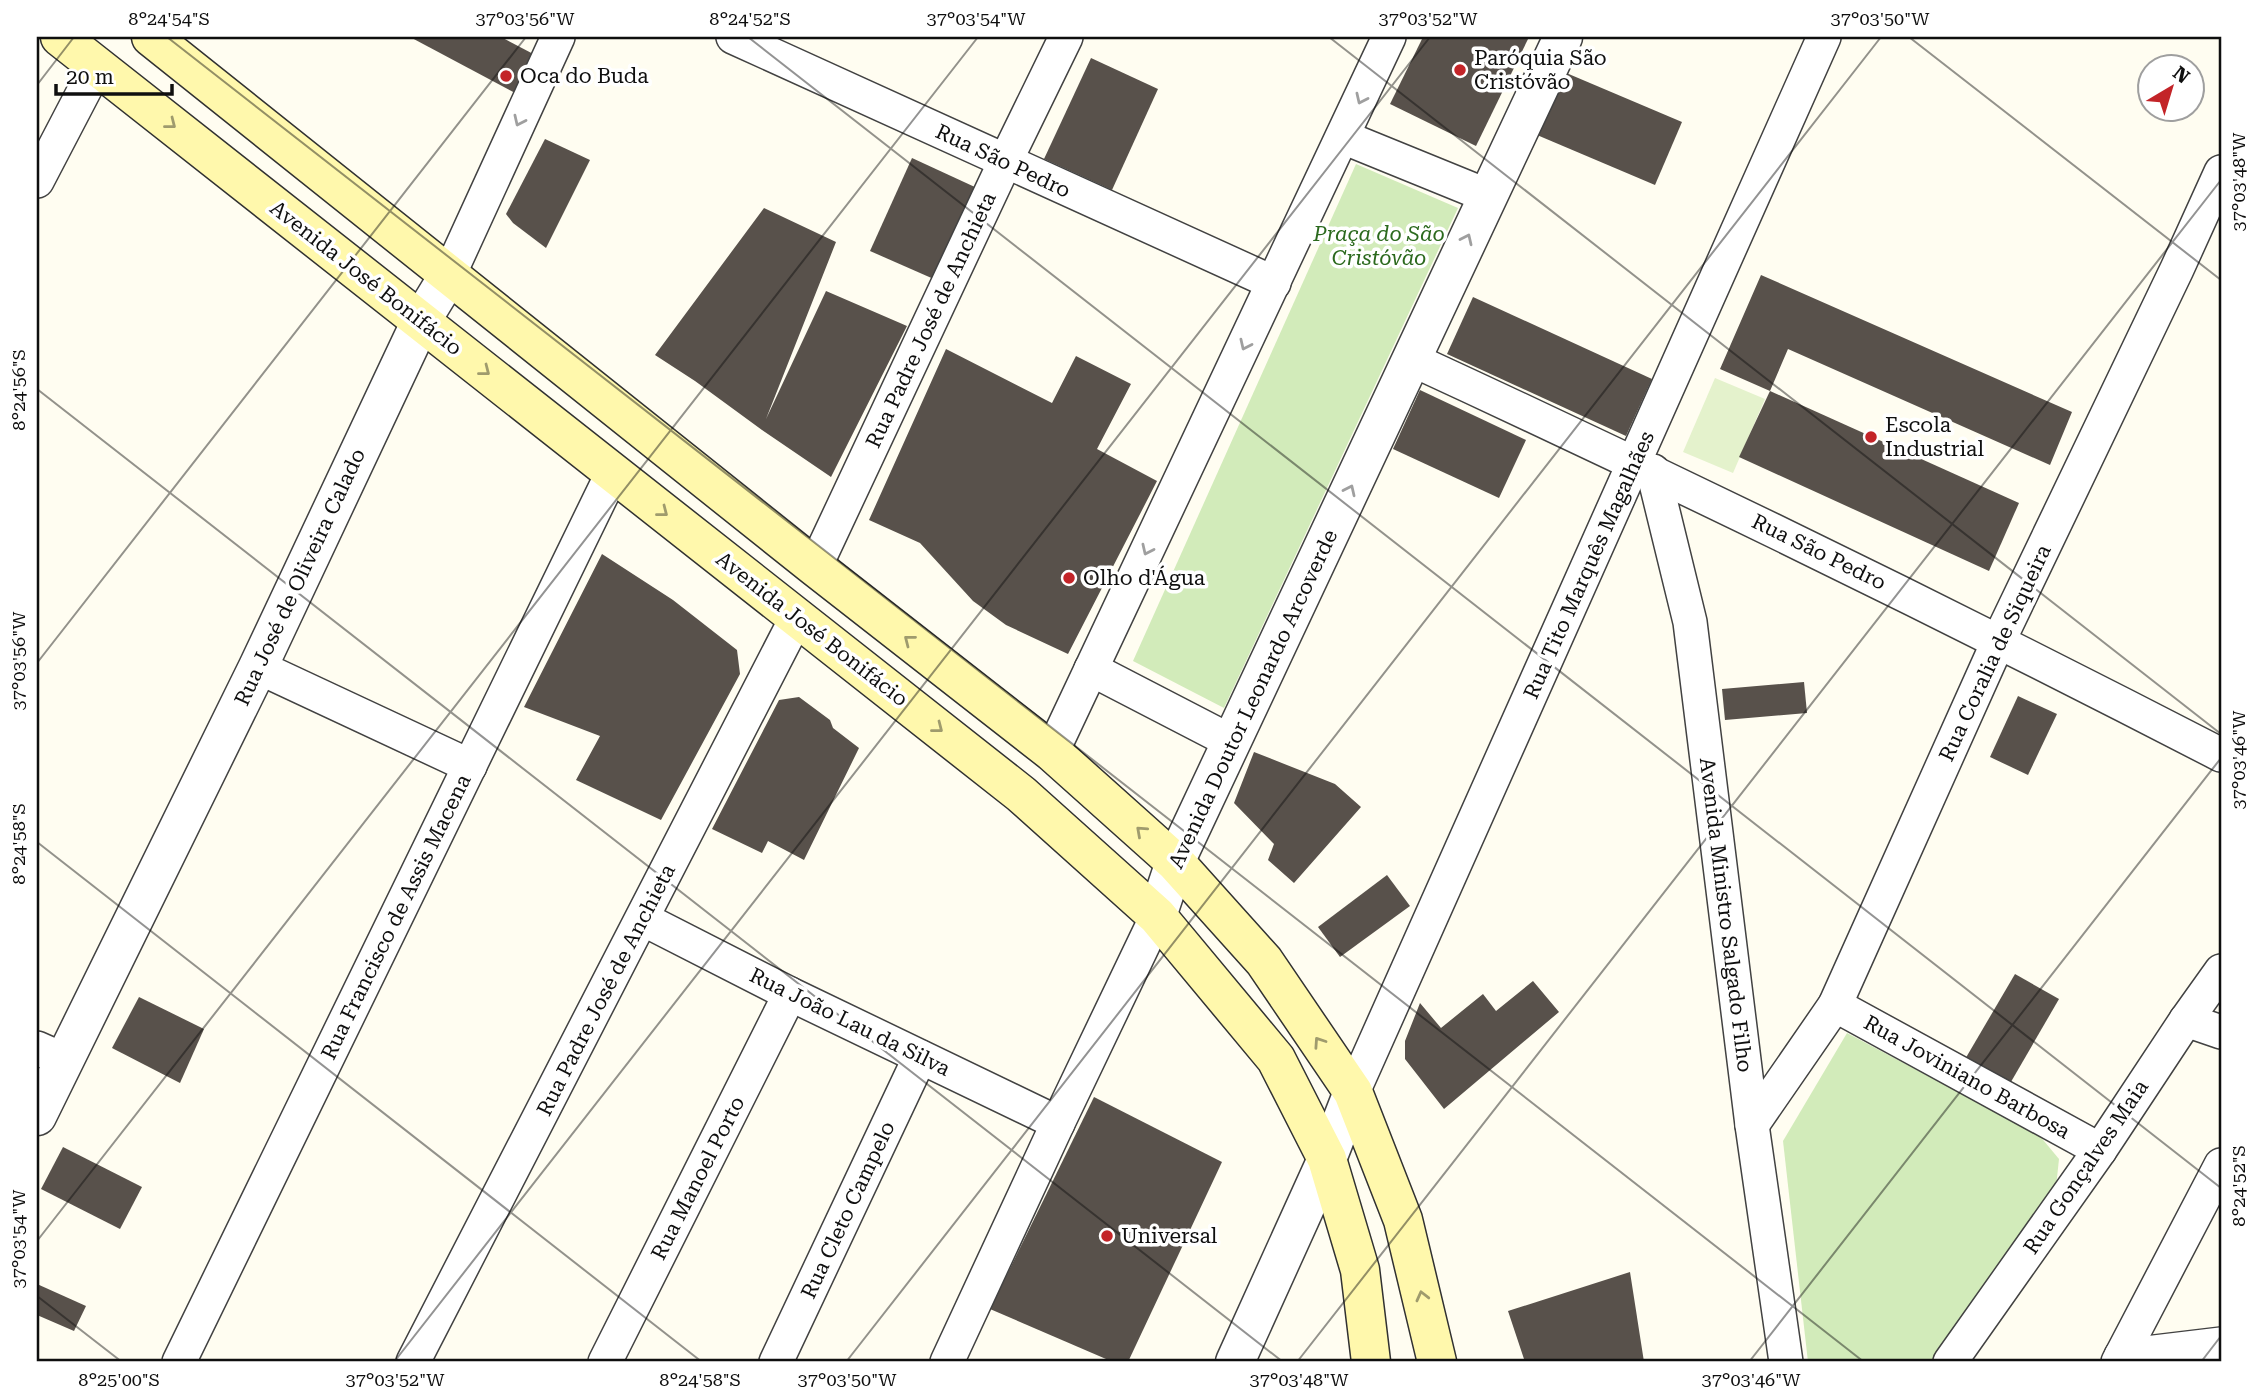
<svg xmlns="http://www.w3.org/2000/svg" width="2258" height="1399" font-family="'Roboto Serif',serif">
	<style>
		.green { fill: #d2ebba }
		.pitch { fill: #e4f2cc }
		.building { fill: #58514b }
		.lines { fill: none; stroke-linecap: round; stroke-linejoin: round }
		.minor-casing { stroke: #424242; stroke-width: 36 }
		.tertiary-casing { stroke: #424242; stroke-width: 41 }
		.secondary-casing { stroke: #313131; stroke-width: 41 }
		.minor { stroke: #fff; stroke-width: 33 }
		.tertiary { stroke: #fff; stroke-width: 38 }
		.secondary { stroke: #fff8ac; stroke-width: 38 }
		.oneway { stroke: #9f9f9f }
		.oneway2 { stroke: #9f9b6d }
		.ticks { fill: none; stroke: #0f0f0f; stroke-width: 2; stroke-opacity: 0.45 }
		.poi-dot { fill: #c32428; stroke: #fff; stroke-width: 2.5 }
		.labels { text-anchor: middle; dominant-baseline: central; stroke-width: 7; stroke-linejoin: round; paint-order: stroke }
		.poi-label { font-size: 21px; fill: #0f0f0f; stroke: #fff; text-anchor: start }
		.street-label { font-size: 21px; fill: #0f0f0f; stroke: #fff }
		.park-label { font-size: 21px; font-style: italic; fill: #2b691d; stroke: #fff }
		.neatline { fill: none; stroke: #0f0f0f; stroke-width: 2.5 }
		.ticks-label { font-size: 18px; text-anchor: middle; fill: #0f0f0f }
	</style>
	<rect width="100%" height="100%" fill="#fffdf1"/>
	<g class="green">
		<polygon points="1356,164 1458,208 1224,708 1133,661"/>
		<polygon points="1847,1033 2039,1135 2059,1159 2056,1187 1931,1362 1808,1362 1783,1141"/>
	</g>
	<polygon class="pitch" points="1715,378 1765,399 1733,473 1683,452"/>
	<g class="building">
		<polygon points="410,37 501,37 539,57 519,95"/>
		<polygon points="1423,37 1529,37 1476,146 1390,104"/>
		<polygon points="1091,58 1158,89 1112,190 1044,159"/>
		<polygon points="1564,72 1682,122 1655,185 1537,135"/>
		<polygon points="545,139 590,160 546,248 513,223 506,214"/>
		<polygon points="912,158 977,188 936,280 870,251"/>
		<polygon points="764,208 836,242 766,419 826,291 907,326 831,477 762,430 695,381 655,355"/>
		<polygon points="1761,275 2072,412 2050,465 1788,349 1770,391 1720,369"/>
		<polygon points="1473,297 1652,379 1626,436 1447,354"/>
		<polygon points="946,349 1052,403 1076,356 1131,384 1097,449 1157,481 1068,654 1006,625 973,601 920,543 869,520"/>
		<polygon points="1420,390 1526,440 1499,498 1393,449"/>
		<polygon points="1770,391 2019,503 1989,571 1739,457"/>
		<polygon points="602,554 673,600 737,650 740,674 661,820 576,780 600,736 524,707"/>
		<polygon points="1804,682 1807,713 1725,720 1722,689"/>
		<polygon points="2018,696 2057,714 2028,775 1990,757"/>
		<polygon points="799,697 830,720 833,728 859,748 804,860 768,841 762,853 712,829 779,700"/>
		<polygon points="1254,752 1335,784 1361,807 1294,883 1268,860 1274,844 1234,803"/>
		<polygon points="1387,875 1410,906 1340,957 1318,927"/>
		<polygon points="2015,974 2059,999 2008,1087 1964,1061"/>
		<polygon points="1533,981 1559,1012 1444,1109 1405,1059 1405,1041 1420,1003 1441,1028 1483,994 1496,1011"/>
		<polygon points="139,997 204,1029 180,1083 112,1048"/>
		<polygon points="1094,1097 1222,1162 1128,1362 1113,1362 990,1309"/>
		<polygon points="63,1147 142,1187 120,1229 41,1189"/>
		<polygon points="1630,1272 1644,1362 1525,1362 1508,1311"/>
		<polygon points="37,1284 86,1306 74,1331 37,1315"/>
	</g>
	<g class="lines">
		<defs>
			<g id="minor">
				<polyline points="733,37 1274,283"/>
				<polyline points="1343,137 1488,196"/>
				<polyline points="37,181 97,66"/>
				<polyline points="449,275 558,37"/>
				<path d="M1411,359C1684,485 1954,617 2221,755"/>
				<polyline points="1653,471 1690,622 1752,1125 1786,1362"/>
				<polyline points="815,567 1005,162 1066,37"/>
				<polyline points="258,667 470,766"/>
				<polyline points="1091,669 1232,742"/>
				<polyline points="1052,752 1389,37"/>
				<polyline points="643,919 790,994 1058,1123"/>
				<polyline points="1835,1005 2100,1150"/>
				<polyline points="2186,1020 2221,1032"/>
				<polyline points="37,1048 64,1060"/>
				<polyline points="1353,1092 1824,37"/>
				<polyline points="1752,1125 1835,1005 1999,640 2177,269 2221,172"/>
				<polyline points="2121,1356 2221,1344"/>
				<polyline points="179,1362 613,472"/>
				<polyline points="413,1362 797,617"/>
				<polyline points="605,1362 790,994"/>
				<polyline points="776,1362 920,1057"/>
				<polyline points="947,1362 1058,1123 1157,916"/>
				<polyline points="1950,1362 2100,1150 2186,1020 2221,971"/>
				<polyline points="2118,1362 2221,1165"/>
			</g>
			<g id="tertiary">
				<polyline points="1157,916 1175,862 1563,37"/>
				<polyline points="37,1116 258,667 421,321 449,275"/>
				<polyline points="1235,1362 1327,1159 1353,1092"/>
			</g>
			<g id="secondary">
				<polyline points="60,37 1021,794 1157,916 1276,1059 1327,1159 1360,1270 1371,1362"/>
				<polyline points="151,37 815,567 1052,752 1175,862 1264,961 1353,1092 1403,1220 1437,1362"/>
			</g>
		</defs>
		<use href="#minor" class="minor-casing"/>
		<use href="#tertiary" class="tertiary-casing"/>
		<use href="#secondary" class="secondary-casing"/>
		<use href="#minor" class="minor"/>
		<use href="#tertiary" class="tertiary"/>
		<use href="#secondary" class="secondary"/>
	</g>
	<defs><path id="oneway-chevron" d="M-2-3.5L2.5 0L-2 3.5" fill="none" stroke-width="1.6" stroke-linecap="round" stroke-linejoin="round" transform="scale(1.75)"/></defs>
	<g class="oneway">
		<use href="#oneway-chevron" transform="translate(1361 99) rotate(115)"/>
		<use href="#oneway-chevron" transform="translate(519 121) rotate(115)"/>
		<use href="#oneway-chevron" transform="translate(1467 239) rotate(-65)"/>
		<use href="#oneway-chevron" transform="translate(1245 345) rotate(115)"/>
		<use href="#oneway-chevron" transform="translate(1350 490) rotate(-65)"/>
		<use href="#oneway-chevron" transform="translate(1147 550) rotate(115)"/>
	</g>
	<g class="oneway2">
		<use href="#oneway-chevron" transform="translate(171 124) rotate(38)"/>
		<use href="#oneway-chevron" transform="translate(485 371) rotate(38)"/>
		<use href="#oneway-chevron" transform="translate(663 512) rotate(38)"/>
		<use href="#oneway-chevron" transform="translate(909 640) rotate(-142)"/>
		<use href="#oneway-chevron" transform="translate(938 728) rotate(38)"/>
		<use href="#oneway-chevron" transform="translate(1141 831) rotate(-138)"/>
		<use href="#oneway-chevron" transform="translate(1319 1042) rotate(-124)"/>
		<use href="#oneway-chevron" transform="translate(1422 1296) rotate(-104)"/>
	</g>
	<path class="ticks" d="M167,37L1864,1362M748,37L2221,1188M1329,37L2221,734M1909,37L2221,280M37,85L74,37M37,389L1283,1362M37,663L526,37M37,842L702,1362M37,1241L978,37M37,1296L122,1362M394,1362L1430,37M846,1362L1881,37M1297,1362L2221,180M1749,1362L2221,758M2201,1362L2221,1336"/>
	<g class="poi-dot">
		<circle cx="1460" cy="70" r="7"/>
		<circle cx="506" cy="76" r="7"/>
		<circle cx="1871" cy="437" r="7"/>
		<circle cx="1069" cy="578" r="7"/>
		<circle cx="1107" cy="1236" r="7"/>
	</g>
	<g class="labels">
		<g class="poi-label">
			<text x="1474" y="58">Paróquia São<tspan x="1474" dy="24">Cristóvão</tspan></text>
			<text x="520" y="76">Oca do Buda</text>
			<text x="1885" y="425">Escola<tspan x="1885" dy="24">Industrial</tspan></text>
			<text x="1083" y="578">Olho d'Água</text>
			<text x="1121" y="1236">Universal</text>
		</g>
		<g class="street-label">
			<text transform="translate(1003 161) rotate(25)">Rua São Pedro</text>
			<text transform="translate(366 278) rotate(38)">Avenida José Bonifácio</text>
			<text transform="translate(931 320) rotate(-65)">Rua Padre José de Anchieta</text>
			<text transform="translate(1819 552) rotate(26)">Rua São Pedro</text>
			<text transform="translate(1589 565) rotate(-66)">Rua Tito Marquês Magalhães</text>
			<text transform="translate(300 577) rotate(-65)">Rua José de Oliveira Calado</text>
			<text transform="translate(812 629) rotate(38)">Avenida José Bonifácio</text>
			<text transform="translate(1995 653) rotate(-65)">Rua Coralia de Siqueira</text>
			<text transform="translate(1253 699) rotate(-65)">Avenida Doutor Leonardo Arcoverde</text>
			<text transform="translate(1726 915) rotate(83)">Avenida Ministro Salgado Filho</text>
			<text transform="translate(396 917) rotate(-64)">Rua Francisco de Assis Macena</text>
			<text transform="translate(606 990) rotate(-63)">Rua Padre José de Anchieta</text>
			<text transform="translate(850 1022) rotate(26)">Rua João Lau da Silva</text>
			<text transform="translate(1967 1077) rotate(29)">Rua Joviniano Barbosa</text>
			<text transform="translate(2086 1167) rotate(-56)">Rua Gonçalves Maia</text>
			<text transform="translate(698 1178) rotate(-63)">Rua Manoel Porto</text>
			<text transform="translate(848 1210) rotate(-65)">Rua Cleto Campelo</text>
		</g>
		<g class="park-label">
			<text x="1379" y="234">Praça do São<tspan x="1379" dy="24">Cristóvão</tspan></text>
		</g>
	</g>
	<rect width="2258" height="1399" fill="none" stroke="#ffffff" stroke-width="77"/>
	<g transform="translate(2171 88) rotate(38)"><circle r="33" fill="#ffffff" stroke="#9f9f9f" stroke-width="2"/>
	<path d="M0-5L12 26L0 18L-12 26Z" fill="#c32428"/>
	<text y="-10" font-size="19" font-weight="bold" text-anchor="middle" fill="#0f0f0f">N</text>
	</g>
	<path d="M56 84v10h116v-10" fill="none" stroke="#0f0f0f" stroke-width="3.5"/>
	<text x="66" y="84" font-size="21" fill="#0f0f0f" stroke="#ffffff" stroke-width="5" paint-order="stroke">20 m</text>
	<rect x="38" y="38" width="2182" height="1322" class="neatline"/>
	<g class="ticks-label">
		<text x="169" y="25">8°24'54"S</text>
		<text x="525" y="25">37°03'56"W</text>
		<text x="750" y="25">8°24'52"S</text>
		<text x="976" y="25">37°03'54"W</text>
		<text x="1428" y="25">37°03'52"W</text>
		<text x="1880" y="25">37°03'50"W</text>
		<text transform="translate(2239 182) rotate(-90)" y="6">37°03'48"W</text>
		<text transform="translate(19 390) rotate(-90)" y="6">8°24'56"S</text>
		<text transform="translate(19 661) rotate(-90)" y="6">37°03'56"W</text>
		<text transform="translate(2239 760) rotate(-90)" y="6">37°03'46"W</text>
		<text transform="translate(19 844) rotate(-90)" y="6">8°24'58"S</text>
		<text transform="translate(2239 1186) rotate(-90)" y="6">8°24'52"S</text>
		<text transform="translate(19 1239) rotate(-90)" y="6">37°03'54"W</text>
		<text x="119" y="1386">8°25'00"S</text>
		<text x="395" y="1386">37°03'52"W</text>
		<text x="700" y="1386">8°24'58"S</text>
		<text x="847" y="1386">37°03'50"W</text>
		<text x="1299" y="1386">37°03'48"W</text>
		<text x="1751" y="1386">37°03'46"W</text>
	</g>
</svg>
